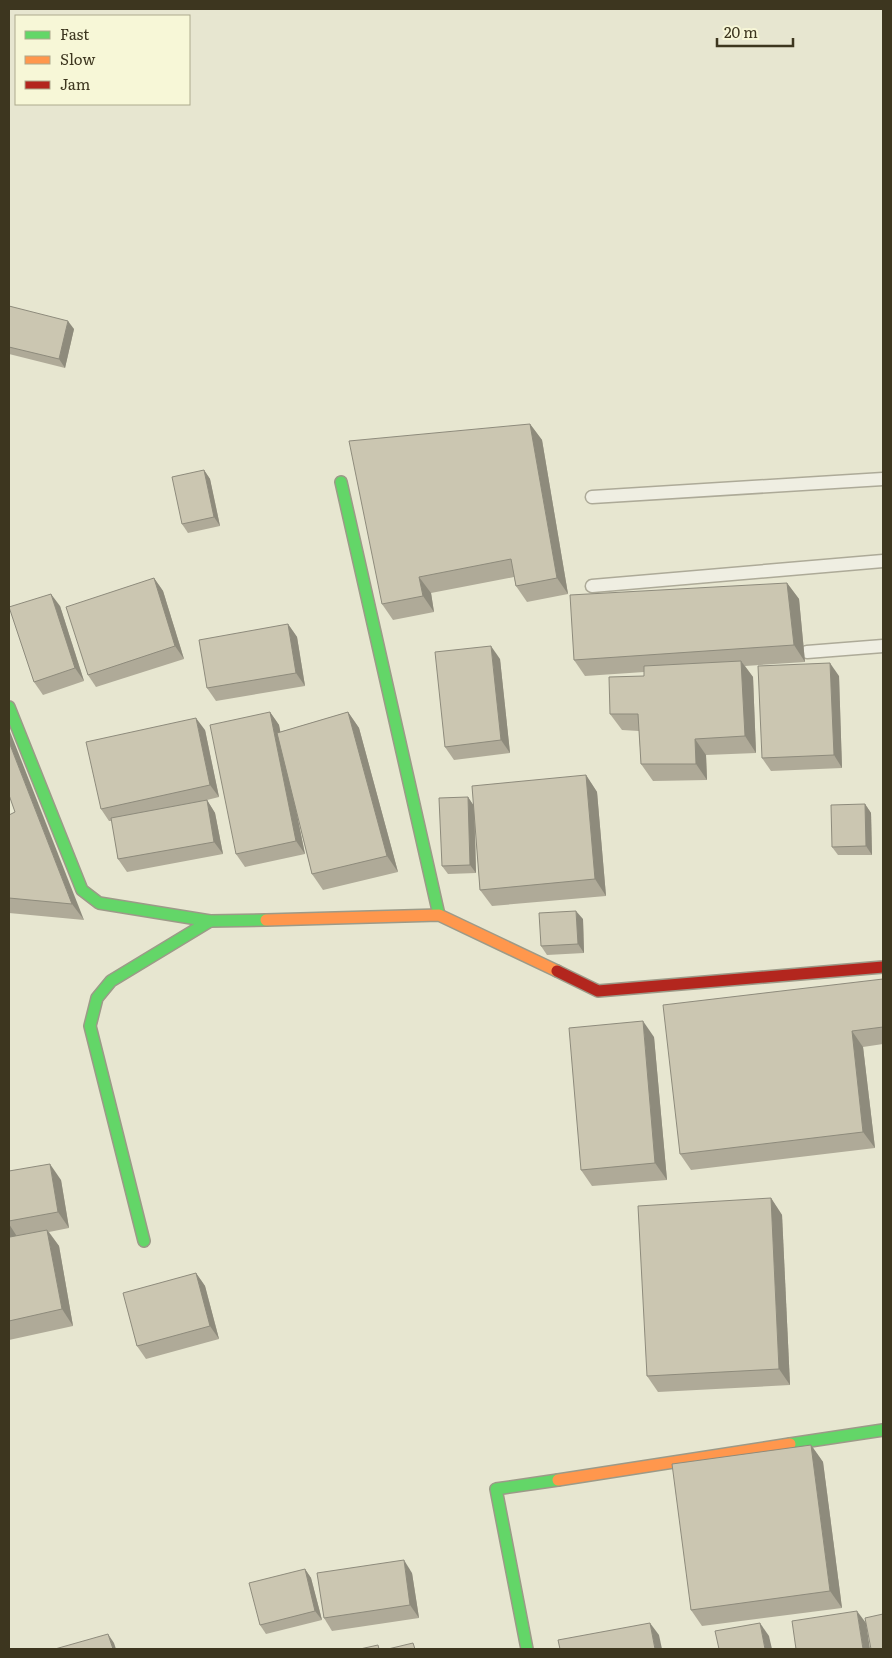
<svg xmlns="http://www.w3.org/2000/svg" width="892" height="1658" font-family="Literata,serif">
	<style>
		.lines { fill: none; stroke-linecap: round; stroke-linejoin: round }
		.lane-casing { stroke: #adaa98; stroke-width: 15 }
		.fast-casing { stroke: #9c9a88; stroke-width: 14 }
		.slow-casing { stroke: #9c9a88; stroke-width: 14 }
		.jam-casing { stroke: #9c9a88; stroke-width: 14 }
		.lane { stroke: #efeee2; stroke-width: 12 }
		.fast { stroke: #63d668; stroke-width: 11 }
		.slow { stroke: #ff974d; stroke-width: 11 }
		.jam { stroke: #b3261e; stroke-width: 11 }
		.wall { fill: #afaa98 }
		.shaded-wall { fill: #8e8b7c }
		.building { fill: #cbc6b1; stroke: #8e8b7c }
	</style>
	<rect width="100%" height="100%" fill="#e7e6d0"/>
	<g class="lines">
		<defs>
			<g id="lane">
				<polyline points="592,497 883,479"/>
				<polyline points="592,586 883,561"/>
				<polyline points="807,652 883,646"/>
			</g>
			<g id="fast">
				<polyline points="341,482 439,915"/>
				<polyline points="9,707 82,890 99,903 210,921 266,920"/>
				<polyline points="144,1241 90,1026 97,998 111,981 210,921"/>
				<polyline points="790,1444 883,1430"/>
				<polyline points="527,1649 496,1489 558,1480"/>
			</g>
			<g id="slow">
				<polyline points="266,920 439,915 557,971"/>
				<polyline points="558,1480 790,1444"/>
			</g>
			<polyline id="jam" points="557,971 598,991 883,967"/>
		</defs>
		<use href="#lane" class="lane-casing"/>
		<use href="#fast" class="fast-casing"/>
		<use href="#slow" class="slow-casing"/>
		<use href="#jam" class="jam-casing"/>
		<use href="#lane" class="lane"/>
		<use href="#fast" class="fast"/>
		<use href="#slow" class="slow"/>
		<use href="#jam" class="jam"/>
	</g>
	<g class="wall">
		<polygon points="9,306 74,329 65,368 9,354"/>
		<polygon points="530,424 542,440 568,594 527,602 516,586 514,577 431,593 434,612 393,620 382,604"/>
		<polygon points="204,470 210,479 220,526 188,533 182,524"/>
		<polygon points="154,578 163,591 184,659 96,687 88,675"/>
		<polygon points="787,583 799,599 805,662 745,666 753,677 756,753 706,755 707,780 653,781 641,764 639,731 622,730 610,714 644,676 644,672 585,676 574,660"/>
		<polygon points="60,606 84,681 43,695 34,682"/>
		<polygon points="288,624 297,637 305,686 216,701 207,688"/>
		<polygon points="500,659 510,753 454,760 445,747"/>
		<polygon points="839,676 842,768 771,771 762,758"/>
		<polygon points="270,712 279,725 280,732 348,712 359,728 398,872 323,890 312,874 294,802 305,854 245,867 236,854"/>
		<polygon points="205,730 219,797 203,801 207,800 215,813 223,854 127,872 118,859 112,821 109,821 101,809"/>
		<polygon points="586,775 597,792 606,896 492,906 480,890 475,823 476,873 448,874 442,866 468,797 473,805"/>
		<polygon points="865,804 871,813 872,855 838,855 832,847"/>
		<polygon points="15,812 84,920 9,913 9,815"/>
		<polygon points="583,919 584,953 547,955 541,946"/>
		<polygon points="883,979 883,1044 863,1047 875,1148 691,1170 680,1154"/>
		<polygon points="654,1037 667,1180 592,1186 581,1170"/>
		<polygon points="9,1171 61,1180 69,1228 49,1232 59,1246 73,1326 9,1340"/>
		<polygon points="771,1198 782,1215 790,1385 658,1392 647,1376"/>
		<polygon points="196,1273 205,1286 219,1339 146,1359 137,1346"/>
		<polygon points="811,1445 823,1462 842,1608 702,1626 691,1610"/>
		<polygon points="305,1569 311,1578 322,1620 266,1634 260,1625"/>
		<polygon points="412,1573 419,1618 332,1631 324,1618"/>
	</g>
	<g class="shaded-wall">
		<polygon points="68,321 74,329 65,368 59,359"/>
		<polygon points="530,424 542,440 568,594 557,578"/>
		<polygon points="204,470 210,479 220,526 214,517"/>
		<polygon points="419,577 431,593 434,612 423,596"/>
		<polygon points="154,578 163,591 184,659 175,646"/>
		<polygon points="787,583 799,599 805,662 794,645"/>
		<polygon points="51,594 60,606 84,681 75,668"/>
		<polygon points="288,624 297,637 305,686 296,673"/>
		<polygon points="491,646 500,659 510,753 501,740"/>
		<polygon points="741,661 753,677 756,753 745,736"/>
		<polygon points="830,663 839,676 842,768 834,755"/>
		<polygon points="270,712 279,725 305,854 296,841"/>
		<polygon points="348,712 359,728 398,872 387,856"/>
		<polygon points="196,718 205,730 219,797 210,785"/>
		<polygon points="9,729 84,920 72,904 9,742"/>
		<polygon points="695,739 706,755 707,780 696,764"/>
		<polygon points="586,775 597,792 606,896 595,879"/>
		<polygon points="468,797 474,806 476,873 470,865"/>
		<polygon points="207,800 215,813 223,854 214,842"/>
		<polygon points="865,804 871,813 872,855 866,846"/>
		<polygon points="576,911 583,919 584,953 578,944"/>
		<polygon points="643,1021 654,1037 667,1180 655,1163"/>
		<polygon points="852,1031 863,1047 875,1148 863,1132"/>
		<polygon points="50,1164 61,1180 69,1228 58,1212"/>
		<polygon points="771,1198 782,1215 790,1385 779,1369"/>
		<polygon points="9,1224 18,1238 10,1237"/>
		<polygon points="47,1230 59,1246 73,1326 62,1309"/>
		<polygon points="196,1273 205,1286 219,1339 210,1326"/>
		<polygon points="811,1445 823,1462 842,1608 830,1591"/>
		<polygon points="404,1560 412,1573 419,1618 410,1605"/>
		<polygon points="305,1569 311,1578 322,1620 315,1611"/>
		<polygon points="857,1611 866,1623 870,1649 863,1649"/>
		<polygon points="650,1623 659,1635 662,1649 655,1649"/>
		<polygon points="760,1623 769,1636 772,1649 765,1649"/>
		<polygon points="108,1634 114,1643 116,1649 113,1649"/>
	</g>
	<g class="building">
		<polygon points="9,306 68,321 59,359 9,347"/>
		<polygon points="530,424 557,578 516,586 511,559 419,577 423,596 382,604 349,441"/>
		<polygon points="204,470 214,517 182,524 172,477"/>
		<polygon points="154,578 175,646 88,675 66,607"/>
		<polygon points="787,583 794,645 574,660 570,595"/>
		<polygon points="51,594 75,668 34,682 9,607"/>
		<polygon points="288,624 296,673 207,688 199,640"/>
		<polygon points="491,646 501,740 445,747 435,652"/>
		<polygon points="741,661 745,736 695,739 696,764 641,764 638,714 610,714 609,677 644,676 644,666"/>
		<polygon points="830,663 834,755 762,758 758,666"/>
		<polygon points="270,712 296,841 236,854 210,725"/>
		<polygon points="348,712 387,856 312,874 277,733"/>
		<polygon points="196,718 210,785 101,809 86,742"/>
		<polygon points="9,742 72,904 9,898 9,815 15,812 9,795"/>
		<polygon points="586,775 595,879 480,890 472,786"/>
		<polygon points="468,797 470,865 442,866 439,798"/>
		<polygon points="207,800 214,842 118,859 111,818"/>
		<polygon points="865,804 866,846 832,847 831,805"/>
		<polygon points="576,911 578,944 541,946 539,913"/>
		<polygon points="883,979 883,1027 852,1031 863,1132 680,1154 663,1005"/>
		<polygon points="643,1021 655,1163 581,1170 569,1028"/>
		<polygon points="50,1164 58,1212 9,1221 9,1171"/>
		<polygon points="771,1198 779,1369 647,1376 638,1206"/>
		<polygon points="47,1230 62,1309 9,1321 9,1231 10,1237"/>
		<polygon points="196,1273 210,1326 137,1346 123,1293"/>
		<polygon points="811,1445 830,1591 691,1610 672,1464"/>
		<polygon points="404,1560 410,1605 324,1618 317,1573"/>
		<polygon points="305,1569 315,1611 260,1625 249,1583"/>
		<polygon points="857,1611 863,1649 796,1649 792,1621"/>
		<polygon points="883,1614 883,1649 871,1649 865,1618"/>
		<polygon points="650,1623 655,1649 560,1649 558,1640"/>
		<polygon points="760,1623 765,1649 719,1649 715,1631"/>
		<polygon points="108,1634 113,1649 55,1649"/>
		<polygon points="413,1643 415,1649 388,1649"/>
		<polygon points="378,1645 379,1649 360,1649"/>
	</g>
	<rect width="892" height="1658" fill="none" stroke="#3d361f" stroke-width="20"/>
	<rect x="15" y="15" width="175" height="90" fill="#f7f7d7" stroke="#adaa8d"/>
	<rect x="25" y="31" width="25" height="8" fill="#63d668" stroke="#adaa8d"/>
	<text x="60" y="40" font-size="15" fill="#3d361f">Fast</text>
	<rect x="25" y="56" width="25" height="8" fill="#ff974d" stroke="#adaa8d"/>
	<text x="60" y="65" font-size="15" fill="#3d361f">Slow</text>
	<rect x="25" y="81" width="25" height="8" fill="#b3261e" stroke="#adaa8d"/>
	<text x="60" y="90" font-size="15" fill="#3d361f">Jam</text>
	<path d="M717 38v8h76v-8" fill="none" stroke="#3d361f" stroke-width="2.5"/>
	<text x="724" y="38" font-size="15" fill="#3d361f" stroke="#f7f7d7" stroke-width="4" paint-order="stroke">20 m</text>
</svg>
